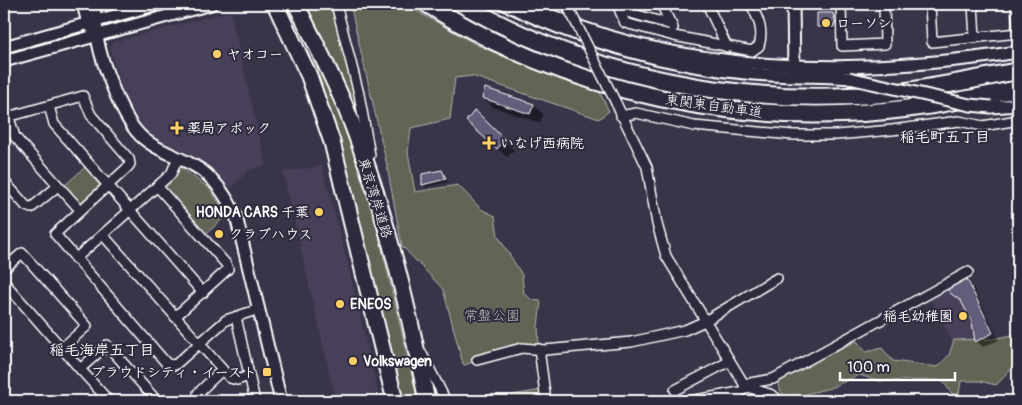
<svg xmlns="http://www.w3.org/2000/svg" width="1022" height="405" font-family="Pangolin,'Klee One',sans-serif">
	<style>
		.built { fill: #474058 }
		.green { fill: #646456; stroke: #b2b2aa }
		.shadow { fill: #0007 }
		.building { fill: #645c7a; stroke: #fff }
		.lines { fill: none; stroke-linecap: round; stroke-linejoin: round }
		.minor-casing { stroke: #fff; stroke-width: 12 }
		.tertiary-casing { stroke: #fff; stroke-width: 15 }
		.trunk-casing { stroke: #fff; stroke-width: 19 }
		.motorway-casing { stroke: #fff; stroke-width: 20 }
		.minor { stroke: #2f2a3d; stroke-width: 9 }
		.tertiary { stroke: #2f2a3d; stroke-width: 11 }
		.trunk { stroke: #2f2a3d; stroke-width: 15 }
		.motorway { stroke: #2f2a3d; stroke-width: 16 }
		.minor-bridge-casing { stroke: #fff; stroke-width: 12; stroke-linecap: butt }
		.tertiary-bridge-casing { stroke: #fff; stroke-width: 15; stroke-linecap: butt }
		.minor-bridge { stroke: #2f2a3d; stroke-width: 9 }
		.tertiary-bridge { stroke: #2f2a3d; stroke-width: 11 }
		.poi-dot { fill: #ffd166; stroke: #2f2a3d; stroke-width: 2 }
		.labels { text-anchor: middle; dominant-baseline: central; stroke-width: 4; stroke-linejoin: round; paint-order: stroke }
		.poi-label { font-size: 14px; font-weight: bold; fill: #fff; stroke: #2f2a3d; text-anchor: start }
		.street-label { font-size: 14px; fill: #fff; stroke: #2f2a3d }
		.park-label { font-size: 14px; fill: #b9b9b3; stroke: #2f2a3d }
		.neighbourhood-label { font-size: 15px; font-weight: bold; fill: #fff; stroke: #2f2a3d }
	</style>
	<rect width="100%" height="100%" fill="#3a3449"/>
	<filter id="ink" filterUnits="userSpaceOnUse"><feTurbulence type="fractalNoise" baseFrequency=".02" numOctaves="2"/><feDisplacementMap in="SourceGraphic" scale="10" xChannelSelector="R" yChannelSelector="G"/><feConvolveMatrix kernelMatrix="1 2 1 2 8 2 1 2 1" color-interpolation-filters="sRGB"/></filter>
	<g filter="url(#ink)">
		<g class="built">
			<polygon points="230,11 266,165 249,170 228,191 145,134 128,111 110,47 113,42"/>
			<polygon points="322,166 347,261 378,392 339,401 336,401 283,172"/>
			<polygon points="967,277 997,337 959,355 929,296"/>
		</g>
		<g class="green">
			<polygon points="303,4 332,4 354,88 358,120"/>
			<polygon points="350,4 404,4 475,44 498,54 587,85 599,91 609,111 599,119 472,76 455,78 450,119 411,128 408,152 415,192 458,185 481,209 495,216 498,236 522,275 524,294 532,300 541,301 538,327 539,348 517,345 465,365 463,364 443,289 402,246 386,161"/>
			<polygon points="308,44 337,108 370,198 418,401 401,401 345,163"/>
			<polygon points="85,167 100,186 81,204 78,204 63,187"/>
			<polygon points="180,167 210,189 227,215 205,235 163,187"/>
			<path d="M1018,334V361C1008,368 1005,378 996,385L980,381H961L959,394H952L942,380L880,381L859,375L830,388L786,399L779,388L777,379L800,366L857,341L866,352L882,348L893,361L938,367L949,355L954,340L992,339Z"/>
			<polygon points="542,390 543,401 513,401 512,395"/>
		</g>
		<g class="shadow">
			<polygon points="833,14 838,24 837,30 821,29 818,26"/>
			<polygon points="483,98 533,105 543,114 540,123 493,107"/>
			<polygon points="475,112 514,150 507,157 477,130"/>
			<polygon points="442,171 448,182 426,187 424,184"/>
			<polygon points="967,280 973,287 999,340 983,347 976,341 973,322 964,303 951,293"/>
		</g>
		<g class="building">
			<polygon points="817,13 833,13 836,24 834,24 834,27 817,27"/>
			<polygon points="485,88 534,104 530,114 482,98"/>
			<polygon points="475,110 505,140 497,149 466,121"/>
			<polygon points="442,170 446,179 422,185 422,174"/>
			<polygon points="967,279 993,333 975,342 972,322 961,301 950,293 947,288"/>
		</g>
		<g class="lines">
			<defs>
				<g id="minor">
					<polyline points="336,4 359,94 370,155"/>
					<path d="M617,4L625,23L674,36L752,51L759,46C764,29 758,19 751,4"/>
					<polyline points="661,4 673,28"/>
					<polyline points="707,4 727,47"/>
					<polyline points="841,4 842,46 885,44 884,4"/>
					<polyline points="930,4 932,42 1018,33 1016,4"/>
					<polyline points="973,4 975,38"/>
					<polyline points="620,10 672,25"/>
					<path d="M616,103L647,167L657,224L666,256L744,384C755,393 771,390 779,401"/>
					<polyline points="49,106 54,124 203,293"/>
					<polyline points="621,116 636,113 694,126 793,135 836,135 892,130 959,121 983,126 1018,120"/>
					<polyline points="9,117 15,137 80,210"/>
					<polyline points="4,118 83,96 91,115 129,159 130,164 128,167 55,234 167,364 175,365 226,320 259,309"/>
					<polyline points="4,181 26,206 31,208 58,186"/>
					<polyline points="157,186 226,264 228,269 175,317"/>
					<polyline points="103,235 230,378 237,380 249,376"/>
					<polyline points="75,259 171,174 178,158"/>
					<polyline points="4,269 22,253 87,326 62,348"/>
					<polyline points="4,282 80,369"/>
					<polyline points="236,317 255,401"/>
					<polyline points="539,349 546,401"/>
					<polyline points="422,354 446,401"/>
					<polyline points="477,360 522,348 545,350 631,342 685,330 705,321 777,278"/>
					<polyline points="744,384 773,379 968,272"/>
					<polyline points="675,390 730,361"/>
					<polyline points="109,401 80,369 107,345 157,401"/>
					<polyline points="204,401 198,393 222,370"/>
					<polyline points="690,401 740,392 748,387"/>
				</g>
				<g id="tertiary">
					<polyline points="83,4 88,23 91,27"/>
					<path d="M93,4C96,15 96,23 97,34C99,58 121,114 137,132C150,148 175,155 193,165C214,176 226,196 236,216L281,401"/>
					<path d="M505,4C584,42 666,66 754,74C786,77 818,75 849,78"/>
					<path d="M527,4C671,77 862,76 1018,52"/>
					<polyline points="793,4 794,72"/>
					<polyline points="4,47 157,4"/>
					<polyline points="4,61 211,4"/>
					<polyline points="991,107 1018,105"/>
				</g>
				<g id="trunk">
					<polyline points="275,4 309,76 332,142 395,401"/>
					<path d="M296,4C313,38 330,71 345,106C383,200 407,302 427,401"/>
				</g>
				<g id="motorway">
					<path d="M427,4C550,82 697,119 842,114C902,112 960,101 1018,89"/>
					<path d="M462,4C592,78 744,108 892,93C934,88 976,79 1018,71"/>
				</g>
			</defs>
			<use href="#minor" class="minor-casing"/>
			<use href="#tertiary" class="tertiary-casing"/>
			<use href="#trunk" class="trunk-casing"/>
			<use href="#motorway" class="motorway-casing"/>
			<use href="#minor" class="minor"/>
			<use href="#tertiary" class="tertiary"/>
			<use href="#trunk" class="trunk"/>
			<use href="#motorway" class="motorway"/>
			<defs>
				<polyline id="minor-bridge" points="568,7 616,103"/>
				<polyline id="tertiary-bridge" points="849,78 970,105 991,107"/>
			</defs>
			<use href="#minor-bridge" class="minor-bridge-casing"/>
			<use href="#tertiary-bridge" class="tertiary-bridge-casing"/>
			<use href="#minor-bridge" class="minor-bridge"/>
			<use href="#tertiary-bridge" class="tertiary-bridge"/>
		</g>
	</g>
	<g class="poi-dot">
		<circle cx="826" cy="23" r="5"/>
		<circle cx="217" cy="54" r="5"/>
		<path d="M174.5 120.5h5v5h5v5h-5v5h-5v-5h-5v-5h5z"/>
		<path d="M486.5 135.5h5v5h5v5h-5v5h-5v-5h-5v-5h5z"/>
		<circle cx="319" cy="212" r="5"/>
		<circle cx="219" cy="234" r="5"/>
		<circle cx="340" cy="304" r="5"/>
		<circle cx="963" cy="316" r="5"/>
		<circle cx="353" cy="361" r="5"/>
		<rect x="262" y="367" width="10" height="10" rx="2.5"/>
	</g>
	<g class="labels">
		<g class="poi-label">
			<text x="836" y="23">ローソン</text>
			<text x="227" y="54">ヤオコー</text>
			<text x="187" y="128">薬局アポック</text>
			<text x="500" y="143">いなげ西病院</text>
			<text x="309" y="212" text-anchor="end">HONDA CARS 千葉</text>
			<text x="229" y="234">クラブハウス</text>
			<text x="350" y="304">ENEOS</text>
			<text x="953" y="316" text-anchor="end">稲毛幼稚園</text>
			<text x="363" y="361">Volkswagen</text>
			<text x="257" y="372" text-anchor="end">プラウドシティ・イースト</text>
		</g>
		<g class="street-label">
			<text transform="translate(714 106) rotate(8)">東関東自動車道</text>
			<text transform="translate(375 198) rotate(73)">東京湾岸道路</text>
		</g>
		<g class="park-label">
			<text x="492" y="315">常盤公園</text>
		</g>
		<g class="neighbourhood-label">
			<text x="945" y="137">稲毛町五丁目</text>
			<text x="102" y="350">稲毛海岸五丁目</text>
		</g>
	</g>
	<rect width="1022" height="405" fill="none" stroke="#2f2a3d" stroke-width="20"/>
	<rect x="10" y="10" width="1002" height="385" fill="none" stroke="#fff" stroke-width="2" filter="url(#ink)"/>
	<path d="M840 372v8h115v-8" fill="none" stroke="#ffffff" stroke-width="2.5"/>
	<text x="847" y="372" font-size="15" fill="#ffffff" stroke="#2f2a3d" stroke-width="4" paint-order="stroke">100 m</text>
</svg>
